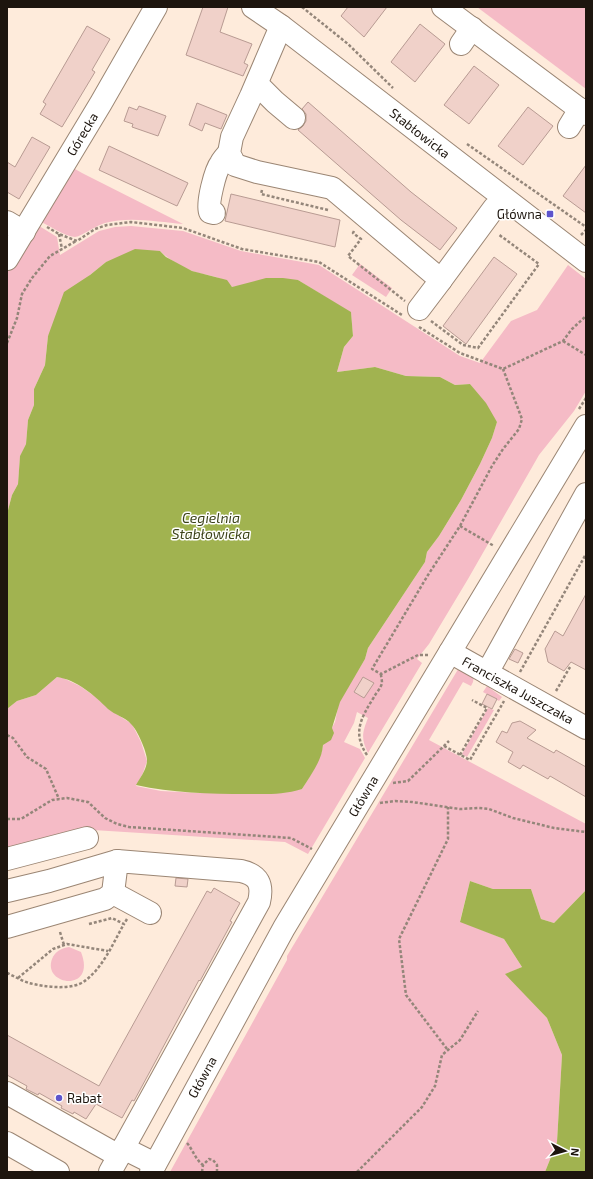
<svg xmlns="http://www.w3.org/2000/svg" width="593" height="1179" font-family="'Exo 2',sans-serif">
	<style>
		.green { fill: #f5bbc6 }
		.water { fill: #a1b350 }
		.building { fill: #f0d1c9; stroke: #b89b93 }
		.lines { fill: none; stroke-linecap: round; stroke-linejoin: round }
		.minor-casing { stroke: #9b8674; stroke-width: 24 }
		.path { stroke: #94867a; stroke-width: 2.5; stroke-dasharray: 3 2; stroke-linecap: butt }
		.minor { stroke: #fff; stroke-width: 22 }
		.poi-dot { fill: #5e54cc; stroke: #fff; stroke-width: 1.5 }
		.labels { text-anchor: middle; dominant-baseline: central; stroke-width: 3; stroke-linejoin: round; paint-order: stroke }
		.street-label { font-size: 13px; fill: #1d150e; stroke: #fff }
		.poi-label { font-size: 13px; fill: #1d150e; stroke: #fff; text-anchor: end }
		.water-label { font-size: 14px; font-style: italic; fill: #3c431a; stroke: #fff }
	</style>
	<rect width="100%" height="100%" fill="#feebdb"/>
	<g class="green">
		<polygon points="477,7 586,7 586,89"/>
		<path d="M75,169L82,173L183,224C158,222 130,216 105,223C97,225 80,237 75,237C64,236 48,225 38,220L68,171Z"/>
		<path d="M36,224L57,237L60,255L99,231L115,227L131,226L183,231L241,251L319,265L460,356L480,363L511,321L537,310L568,265L586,279V391L574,411L539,455L468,579L429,644L417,659L422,663L368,753C361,739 362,733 368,718L357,712L354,723L344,742L360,749L365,758L308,854L285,842L93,830L7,851V709L17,701L36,695L57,677L63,678L80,686L97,698L110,710L132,724L141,742L147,761L143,773L136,786L161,791L199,793L302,789L313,771L322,751L323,745L335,722L339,702L365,659L368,648L425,562L427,552L439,536L461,500L480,464L492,438L497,422L470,384L455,385L440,377L406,376L375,367L337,372L344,347L353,336L351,313L298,280L232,287C223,275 205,276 192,271C181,266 168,259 160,251H153L106,262L90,275L48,336L45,365L34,389V405L28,420L26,444L20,457L18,484L12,495L7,514V272Z"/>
		<polygon points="360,264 392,288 386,297 352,275"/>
		<polygon points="460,666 474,676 473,682 471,686 463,682 429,740 586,824 586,890 554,923 541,919 531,889 493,889 470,881 460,921 504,939 522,967 506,974 547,1018 562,1055 557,1142 545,1172 170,1172 287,960 287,956"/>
		<polygon points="487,686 502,697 499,701 483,692"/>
		<polygon points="488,708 494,710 467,757 462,754"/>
		<path d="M69,947L81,952C97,993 42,986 52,959C55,951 62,948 69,947Z"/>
	</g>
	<g class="water">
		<path d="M135,249L160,251L166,257L192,271L227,280L232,287L266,278H283L298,280L351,312L353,336L344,347L337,372L375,367L406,376L440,377L455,385L470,384L486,403L497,422L492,438L480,464L461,500L439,536L427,552L425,562L368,648L365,659L340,702L332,728L334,733L331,740L323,745C322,761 310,776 302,789C283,795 266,794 247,794C209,794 172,793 136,785C140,778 147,769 147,760C147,752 137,729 131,724C125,717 115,715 108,709C94,695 77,680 57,677L36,695L17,701L7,709V514L12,495L18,484L20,456L26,444L28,420L34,405V389L45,365L48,336L64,292L90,275L106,262Z"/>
		<polygon points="470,881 493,889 531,889 541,919 554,923 586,890 586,1172 545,1172 557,1142 562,1055 547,1018 505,974 522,967 504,939 460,922"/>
	</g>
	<g class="building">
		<polygon points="203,7 228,7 220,32 252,44 244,63 248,65 243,76 186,55"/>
		<polygon points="348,7 387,7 364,37 341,16"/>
		<polygon points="420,24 445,44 415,82 391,62"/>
		<polygon points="87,26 110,39 92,70 95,72 62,127 40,114 46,104 43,102"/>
		<polygon points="474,66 499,85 469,124 444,105"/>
		<polygon points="308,102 411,192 457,228 440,250 401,220 298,130 303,126 306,121 306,114 302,109"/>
		<polygon points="197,103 227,115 221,129 205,123 202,131 189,125"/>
		<polygon points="139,106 166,116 158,136 132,127 133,124 124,121 129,107 137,110"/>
		<polygon points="528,107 553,126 523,165 498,146"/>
		<polygon points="32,137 50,147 19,199 7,192 7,162 15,167"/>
		<polygon points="109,146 188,183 177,206 99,170"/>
		<polygon points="586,165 586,213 563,196"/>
		<polygon points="231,194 340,220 335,247 225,221"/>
		<polygon points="494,257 517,274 466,344 443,326"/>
		<polygon points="586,594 586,670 571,662 564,671 548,662 545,649 555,631 563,636"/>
		<polygon points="515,649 523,653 518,663 509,659"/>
		<polygon points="363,677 374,683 364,698 354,692"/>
		<polygon points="487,694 497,699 492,709 482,704"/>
		<polygon points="520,721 536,730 527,738 554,753 556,750 586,767 586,797 550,776 548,779 523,765 520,769 508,762 513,752 496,742 502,731 507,733 512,723"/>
		<polygon points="176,878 188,879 187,887 175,886"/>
		<polygon points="214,888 240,903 230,921 232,922 200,981 199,980 154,1064 134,1101 132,1100 122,1118 96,1104 86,1119 74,1112 73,1114 61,1108 62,1106 39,1093 38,1095 26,1089 27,1086 7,1075 7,1035 99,1086 207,891 211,893"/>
	</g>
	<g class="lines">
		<defs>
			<g id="minor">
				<polyline points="253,7 281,26 586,261"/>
				<polyline points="443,7 586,114"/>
				<polyline points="281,26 251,96 232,137 229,153 235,165 257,172 332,188 441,280 494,208"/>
				<polyline points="461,44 472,28"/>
				<polyline points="257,84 275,102 294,118"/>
				<polyline points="569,127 580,109"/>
				<path d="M214,213L210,212C207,203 215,171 221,163C223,159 226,156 229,153"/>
				<polyline points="7,222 24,232"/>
				<polyline points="7,259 101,103 156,7"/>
				<polyline points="419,309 441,280"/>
				<polyline points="450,652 586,728"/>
				<polyline points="487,673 586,494"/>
				<polyline points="7,859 87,838"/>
				<polyline points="7,891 49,881 117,861"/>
				<polyline points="113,893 150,913"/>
				<path d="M7,927L105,899L113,893L117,861L241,871C259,875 263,885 259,902L119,1156L7,1093"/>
				<polyline points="7,1143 58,1172"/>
				<polyline points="123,1148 155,1164"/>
				<polyline points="110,1172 119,1156"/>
				<polyline points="151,1172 284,928 586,426"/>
			</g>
		</defs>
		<use href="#minor" class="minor-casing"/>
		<g class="path">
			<polyline points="302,7 348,44 393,88"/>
			<polyline points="467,144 586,227"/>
			<polyline points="262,190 261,194 328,210"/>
			<polyline points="47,227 59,234 77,241 95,229 107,225 131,222 183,228 242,249 319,262 402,315"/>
			<polyline points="354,231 353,233 361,239 348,256 405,301"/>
			<polyline points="59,234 62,249"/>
			<polyline points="581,235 586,230"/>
			<polyline points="431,321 463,345 478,348 539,264 498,234"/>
			<polyline points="419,327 460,353 503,369 563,341 572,329 586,316"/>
			<polyline points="563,341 586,355"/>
			<polyline points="7,343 17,318 22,294 32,278 50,256 76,241"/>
			<polyline points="579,409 586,398"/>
			<polyline points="460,526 494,546"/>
			<polyline points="428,655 418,655 381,674 372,669 428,575 460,526 492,466 503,449 519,429 522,419 503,369"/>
			<polyline points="520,672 586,554"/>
			<polyline points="556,691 570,667"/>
			<polyline points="7,735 13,738 27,757 46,769 59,799"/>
			<polyline points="444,746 470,760 504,701"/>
			<path d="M367,755C352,733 361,718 374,697C376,693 381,688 382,683C382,680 381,677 381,674"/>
			<polyline points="460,755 487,708 472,700"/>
			<polyline points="393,783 408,781 449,741"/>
			<polyline points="380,803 395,801 412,802 460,809 479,808 489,809 513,818 554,828 586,832"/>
			<polyline points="7,819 21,819 52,800 67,798 88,802 105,818 117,824 129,827 291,838 312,849"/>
			<polyline points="89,924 112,918 124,924 127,919"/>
			<polyline points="60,932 64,945"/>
			<path d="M7,973C14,976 22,981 29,983C45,987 73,991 86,980C104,966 113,943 124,924"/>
			<polyline points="18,978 53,949 67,944 108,951"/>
			<polyline points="447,1049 406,995 399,939 448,839 448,807"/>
			<path d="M187,1143C193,1150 195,1159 203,1165"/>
			<polyline points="202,1172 203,1165 209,1159 213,1160 217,1165 217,1172"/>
			<polyline points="357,1172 422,1107 435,1086 442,1055 460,1040 478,1011"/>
		</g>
		<use href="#minor" class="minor"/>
	</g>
	<g class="poi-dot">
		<rect x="546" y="210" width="8" height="8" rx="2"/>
		<circle cx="59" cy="1098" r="4"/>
	</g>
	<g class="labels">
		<g class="street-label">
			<text transform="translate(420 133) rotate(38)">Stabłowicka</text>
			<text transform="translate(82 134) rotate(-59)">Górecka</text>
			<text transform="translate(518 690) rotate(29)">Franciszka Juszczaka</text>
			<text transform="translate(363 796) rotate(-59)">Główna</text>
			<text transform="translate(202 1077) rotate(-61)">Główna</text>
		</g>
		<g class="poi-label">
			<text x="542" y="214">Główna</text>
			<text x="67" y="1098" text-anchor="start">Rabat</text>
		</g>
		<g class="water-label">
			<text x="211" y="517">Cegielnia<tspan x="211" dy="16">Stabłowicka</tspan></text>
		</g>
	</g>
	<rect width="593" height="1179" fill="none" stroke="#1d150e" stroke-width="16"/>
	<g transform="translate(565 1151) rotate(96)" stroke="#ffffff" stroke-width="3" paint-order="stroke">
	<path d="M0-3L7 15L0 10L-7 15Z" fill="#1d150e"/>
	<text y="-6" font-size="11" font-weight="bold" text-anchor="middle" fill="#1d150e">N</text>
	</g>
</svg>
